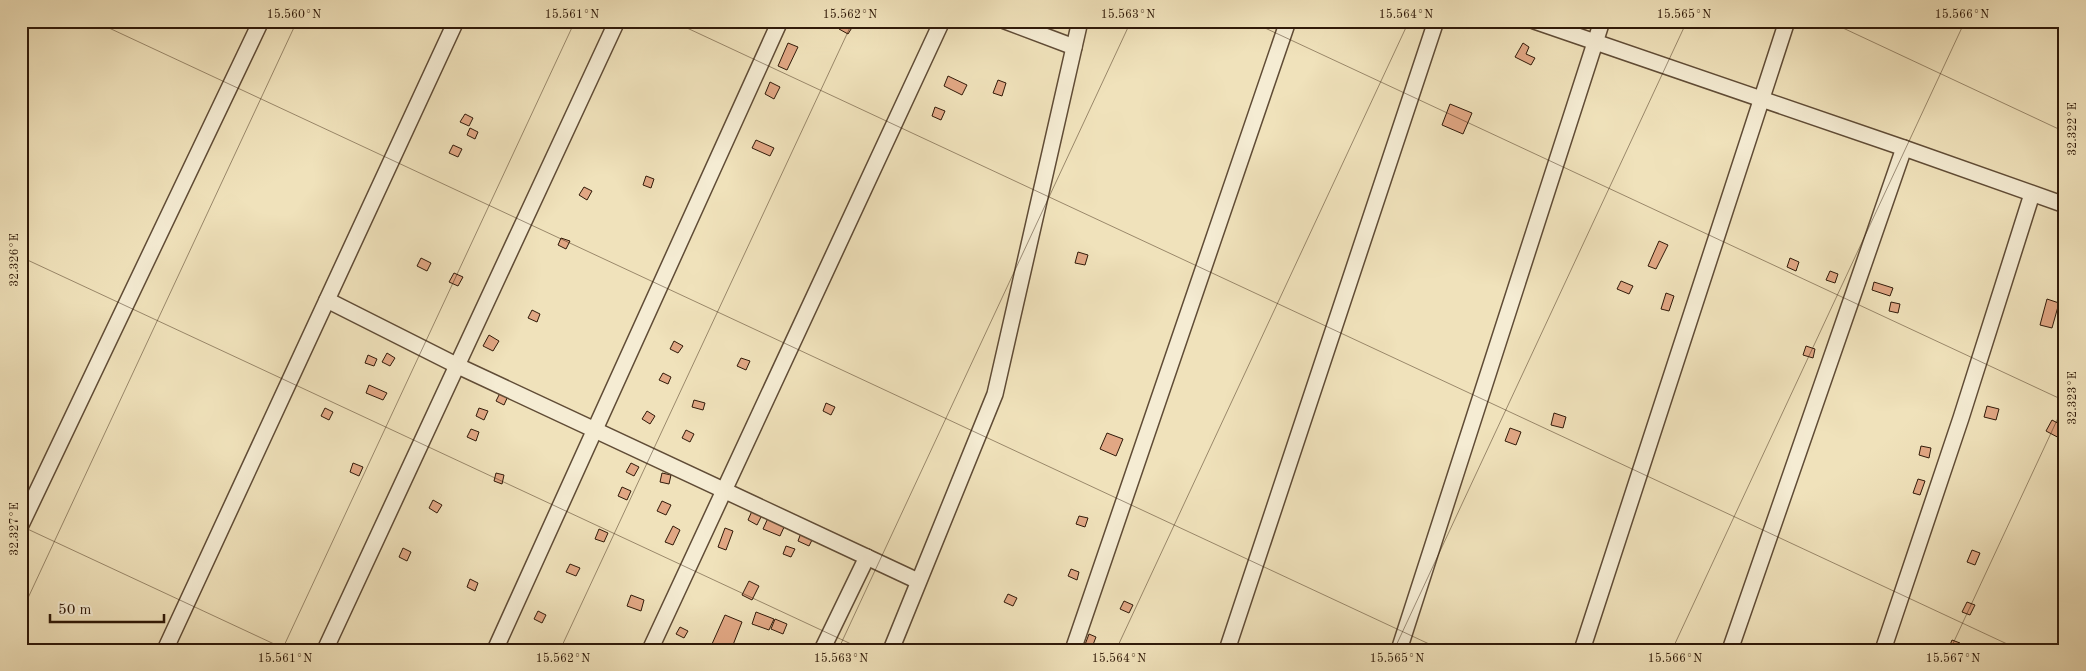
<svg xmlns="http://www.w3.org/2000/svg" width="2086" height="671" font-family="'Old Standard TT',serif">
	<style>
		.building { fill: #e1a784; stroke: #301a09 }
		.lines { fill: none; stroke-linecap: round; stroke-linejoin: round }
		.minor-casing { stroke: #604c36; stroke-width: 18 }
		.minor { stroke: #f5ecd3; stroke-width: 15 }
		.ticks { fill: none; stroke: #301a09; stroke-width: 1; stroke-opacity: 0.45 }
		.neatline { fill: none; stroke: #301a09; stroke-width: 2 }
		.ticks-label { font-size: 12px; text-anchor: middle; fill: #301a09 }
	</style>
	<rect width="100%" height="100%" fill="#f0e2bb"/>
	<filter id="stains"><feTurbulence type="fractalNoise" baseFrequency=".004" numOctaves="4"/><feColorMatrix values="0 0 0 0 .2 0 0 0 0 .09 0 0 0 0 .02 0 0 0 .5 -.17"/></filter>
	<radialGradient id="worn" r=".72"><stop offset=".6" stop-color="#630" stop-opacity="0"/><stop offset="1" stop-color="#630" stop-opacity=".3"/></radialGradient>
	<g class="building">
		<polygon points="844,21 853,26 848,34 839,29"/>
		<polygon points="788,43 798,47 787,70 778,66"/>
		<polygon points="1523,43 1529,47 1526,54 1535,58 1531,65 1515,57"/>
		<polygon points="948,76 967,85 962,95 944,86"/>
		<polygon points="998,80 1006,83 1002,96 993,93"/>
		<polygon points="770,82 780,87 774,99 765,94"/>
		<polygon points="1450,104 1472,113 1463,134 1442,125"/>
		<polygon points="935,107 945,111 941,120 932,116"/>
		<polygon points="465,114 473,118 469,126 460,122"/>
		<polygon points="470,128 478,132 475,139 467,135"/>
		<polygon points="756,140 774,148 770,156 752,148"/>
		<polygon points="453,145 462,149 458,157 449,153"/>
		<polygon points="646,176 654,179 651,188 643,185"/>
		<polygon points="584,187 592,191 587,200 579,195"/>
		<polygon points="561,238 570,241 566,249 558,245"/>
		<polygon points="1659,241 1668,245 1656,269 1648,266"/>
		<polygon points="1078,252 1088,255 1085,265 1075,263"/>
		<polygon points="421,258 431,263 427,271 417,266"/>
		<polygon points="1790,258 1799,262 1796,271 1787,267"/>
		<polygon points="1830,271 1838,274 1835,283 1826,280"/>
		<polygon points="454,273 463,277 458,286 449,282"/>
		<polygon points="1621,281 1633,286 1629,294 1617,289"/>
		<polygon points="1874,282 1893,288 1890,296 1872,290"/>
		<polygon points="1666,293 1674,296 1669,311 1661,309"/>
		<polygon points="2047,299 2059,303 2052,328 2040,325"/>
		<polygon points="1891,302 1900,304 1898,313 1889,311"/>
		<polygon points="532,310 540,314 537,322 528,318"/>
		<polygon points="489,335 499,341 493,351 483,346"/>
		<polygon points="674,341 683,346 678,353 670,349"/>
		<polygon points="1806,346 1815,349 1813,358 1803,355"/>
		<polygon points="387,353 395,358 390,366 382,362"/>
		<polygon points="368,355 377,359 374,366 365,363"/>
		<polygon points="741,358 750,361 746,370 737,366"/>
		<polygon points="663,373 671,377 668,384 659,380"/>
		<polygon points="369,385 387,393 383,400 366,393"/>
		<polygon points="500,393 508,396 504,405 496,401"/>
		<polygon points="694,400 705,403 703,410 692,407"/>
		<polygon points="826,403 835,407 831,415 823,411"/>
		<polygon points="1987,406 1999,409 1996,420 1984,417"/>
		<polygon points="325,408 333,412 329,420 321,416"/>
		<polygon points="479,408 488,411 484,420 476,416"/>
		<polygon points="647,411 655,416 650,424 642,419"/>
		<polygon points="1554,413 1566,417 1563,428 1551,425"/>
		<polygon points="2052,420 2065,427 2063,440 2046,431"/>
		<polygon points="1510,428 1521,432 1516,445 1505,441"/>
		<polygon points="471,429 479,432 476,441 467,437"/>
		<polygon points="686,430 694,434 690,442 682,438"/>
		<polygon points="1107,433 1123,439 1116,456 1100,449"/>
		<polygon points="1921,446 1931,448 1929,458 1919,455"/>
		<polygon points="353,463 363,467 359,476 350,472"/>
		<polygon points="631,463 639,467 634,476 626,472"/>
		<polygon points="496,473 504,475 502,484 494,481"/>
		<polygon points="662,473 671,475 669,484 660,482"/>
		<polygon points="1918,479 1925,481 1920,495 1913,493"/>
		<polygon points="622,487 631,491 627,500 618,496"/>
		<polygon points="433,500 442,505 437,513 429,508"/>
		<polygon points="662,501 671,505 666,515 657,511"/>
		<polygon points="752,511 762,515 757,525 748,520"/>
		<polygon points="1079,516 1088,518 1085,527 1076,524"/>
		<polygon points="768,518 785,525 780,536 763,529"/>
		<polygon points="673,526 680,530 673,545 665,542"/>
		<polygon points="725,528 733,531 726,550 718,547"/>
		<polygon points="599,529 608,533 604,542 595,539"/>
		<polygon points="801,533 813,538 809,546 798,541"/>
		<polygon points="786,546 795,549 791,557 783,554"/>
		<polygon points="403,548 411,552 407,561 399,557"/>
		<polygon points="1972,550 1980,553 1975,565 1967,562"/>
		<polygon points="570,564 580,568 576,576 566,572"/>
		<polygon points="1071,569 1079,572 1077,580 1068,576"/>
		<polygon points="470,579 478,583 475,591 467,587"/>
		<polygon points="749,581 759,586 752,600 742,595"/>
		<polygon points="1008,594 1017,598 1013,606 1004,602"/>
		<polygon points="631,595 644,600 641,611 627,606"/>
		<polygon points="1124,601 1133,605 1129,613 1120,609"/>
		<polygon points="1967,602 1975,605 1970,615 1962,612"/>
		<polygon points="538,611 546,615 542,623 534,619"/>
		<polygon points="756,612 774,619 769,630 752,624"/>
		<polygon points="725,615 742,622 731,650 712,644"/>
		<polygon points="775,619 787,624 783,634 771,629"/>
		<polygon points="680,627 688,631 684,638 676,634"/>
		<polygon points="1089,634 1096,637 1091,650 1083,650"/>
		<polygon points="1952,640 1960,643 1957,650 1948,650"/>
	</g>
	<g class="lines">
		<defs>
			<g id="minor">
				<polyline points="1005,21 1074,47"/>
				<polyline points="1534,21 1904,148 2065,205"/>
				<polyline points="327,300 458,366 918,581"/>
				<polyline points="21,525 261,21"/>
				<polyline points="165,650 456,21"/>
				<polyline points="325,650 617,21"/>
				<polyline points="495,650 780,21"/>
				<polyline points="650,650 942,21"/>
				<polyline points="822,650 867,557"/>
				<polyline points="891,650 995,394 1080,21"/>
				<polyline points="1073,650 1288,21"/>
				<polyline points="1227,650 1436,21"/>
				<polyline points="1399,650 1602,21"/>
				<polyline points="1582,650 1787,21"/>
				<polyline points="1730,650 1904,148"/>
				<polyline points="1883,650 1961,418 2032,194"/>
			</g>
		</defs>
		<use href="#minor" class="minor-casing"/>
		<use href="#minor" class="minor"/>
	</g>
	<path class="ticks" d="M94,21L1442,650M672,21L2020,650M1250,21L2065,401M1828,21L2065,132M21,257L864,650M21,526L287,650M21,613L297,21M282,650L575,21M560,650L853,21M838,650L1131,21M1116,650L1409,21M1394,650L1687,21M1672,650L1965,21M1950,650L2065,403"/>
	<rect width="2086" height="671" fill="none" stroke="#f0e2bb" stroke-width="55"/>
	<path d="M50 614v8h114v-8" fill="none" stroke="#301a09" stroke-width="2.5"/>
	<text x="58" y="614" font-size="15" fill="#301a09" stroke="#f5ecd3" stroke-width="4" paint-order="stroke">50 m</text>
	<rect x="28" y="28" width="2030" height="616" class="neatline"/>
	<g class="ticks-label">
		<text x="294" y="18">15.560°N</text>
		<text x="572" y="18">15.561°N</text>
		<text x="850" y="18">15.562°N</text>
		<text x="1128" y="18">15.563°N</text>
		<text x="1406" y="18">15.564°N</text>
		<text x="1684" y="18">15.565°N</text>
		<text x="1962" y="18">15.566°N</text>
		<text transform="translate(2072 129) rotate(-90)" y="4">32.322°E</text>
		<text transform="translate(14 260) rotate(-90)" y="4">32.326°E</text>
		<text transform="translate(2072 398) rotate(-90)" y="4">32.323°E</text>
		<text transform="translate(14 529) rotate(-90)" y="4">32.327°E</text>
		<text x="285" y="662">15.561°N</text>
		<text x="563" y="662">15.562°N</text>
		<text x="841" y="662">15.563°N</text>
		<text x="1119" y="662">15.564°N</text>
		<text x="1397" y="662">15.565°N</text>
		<text x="1675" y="662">15.566°N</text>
		<text x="1953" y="662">15.567°N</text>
	</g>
	<rect width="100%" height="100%" filter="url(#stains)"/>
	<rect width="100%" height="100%" fill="url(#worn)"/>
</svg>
